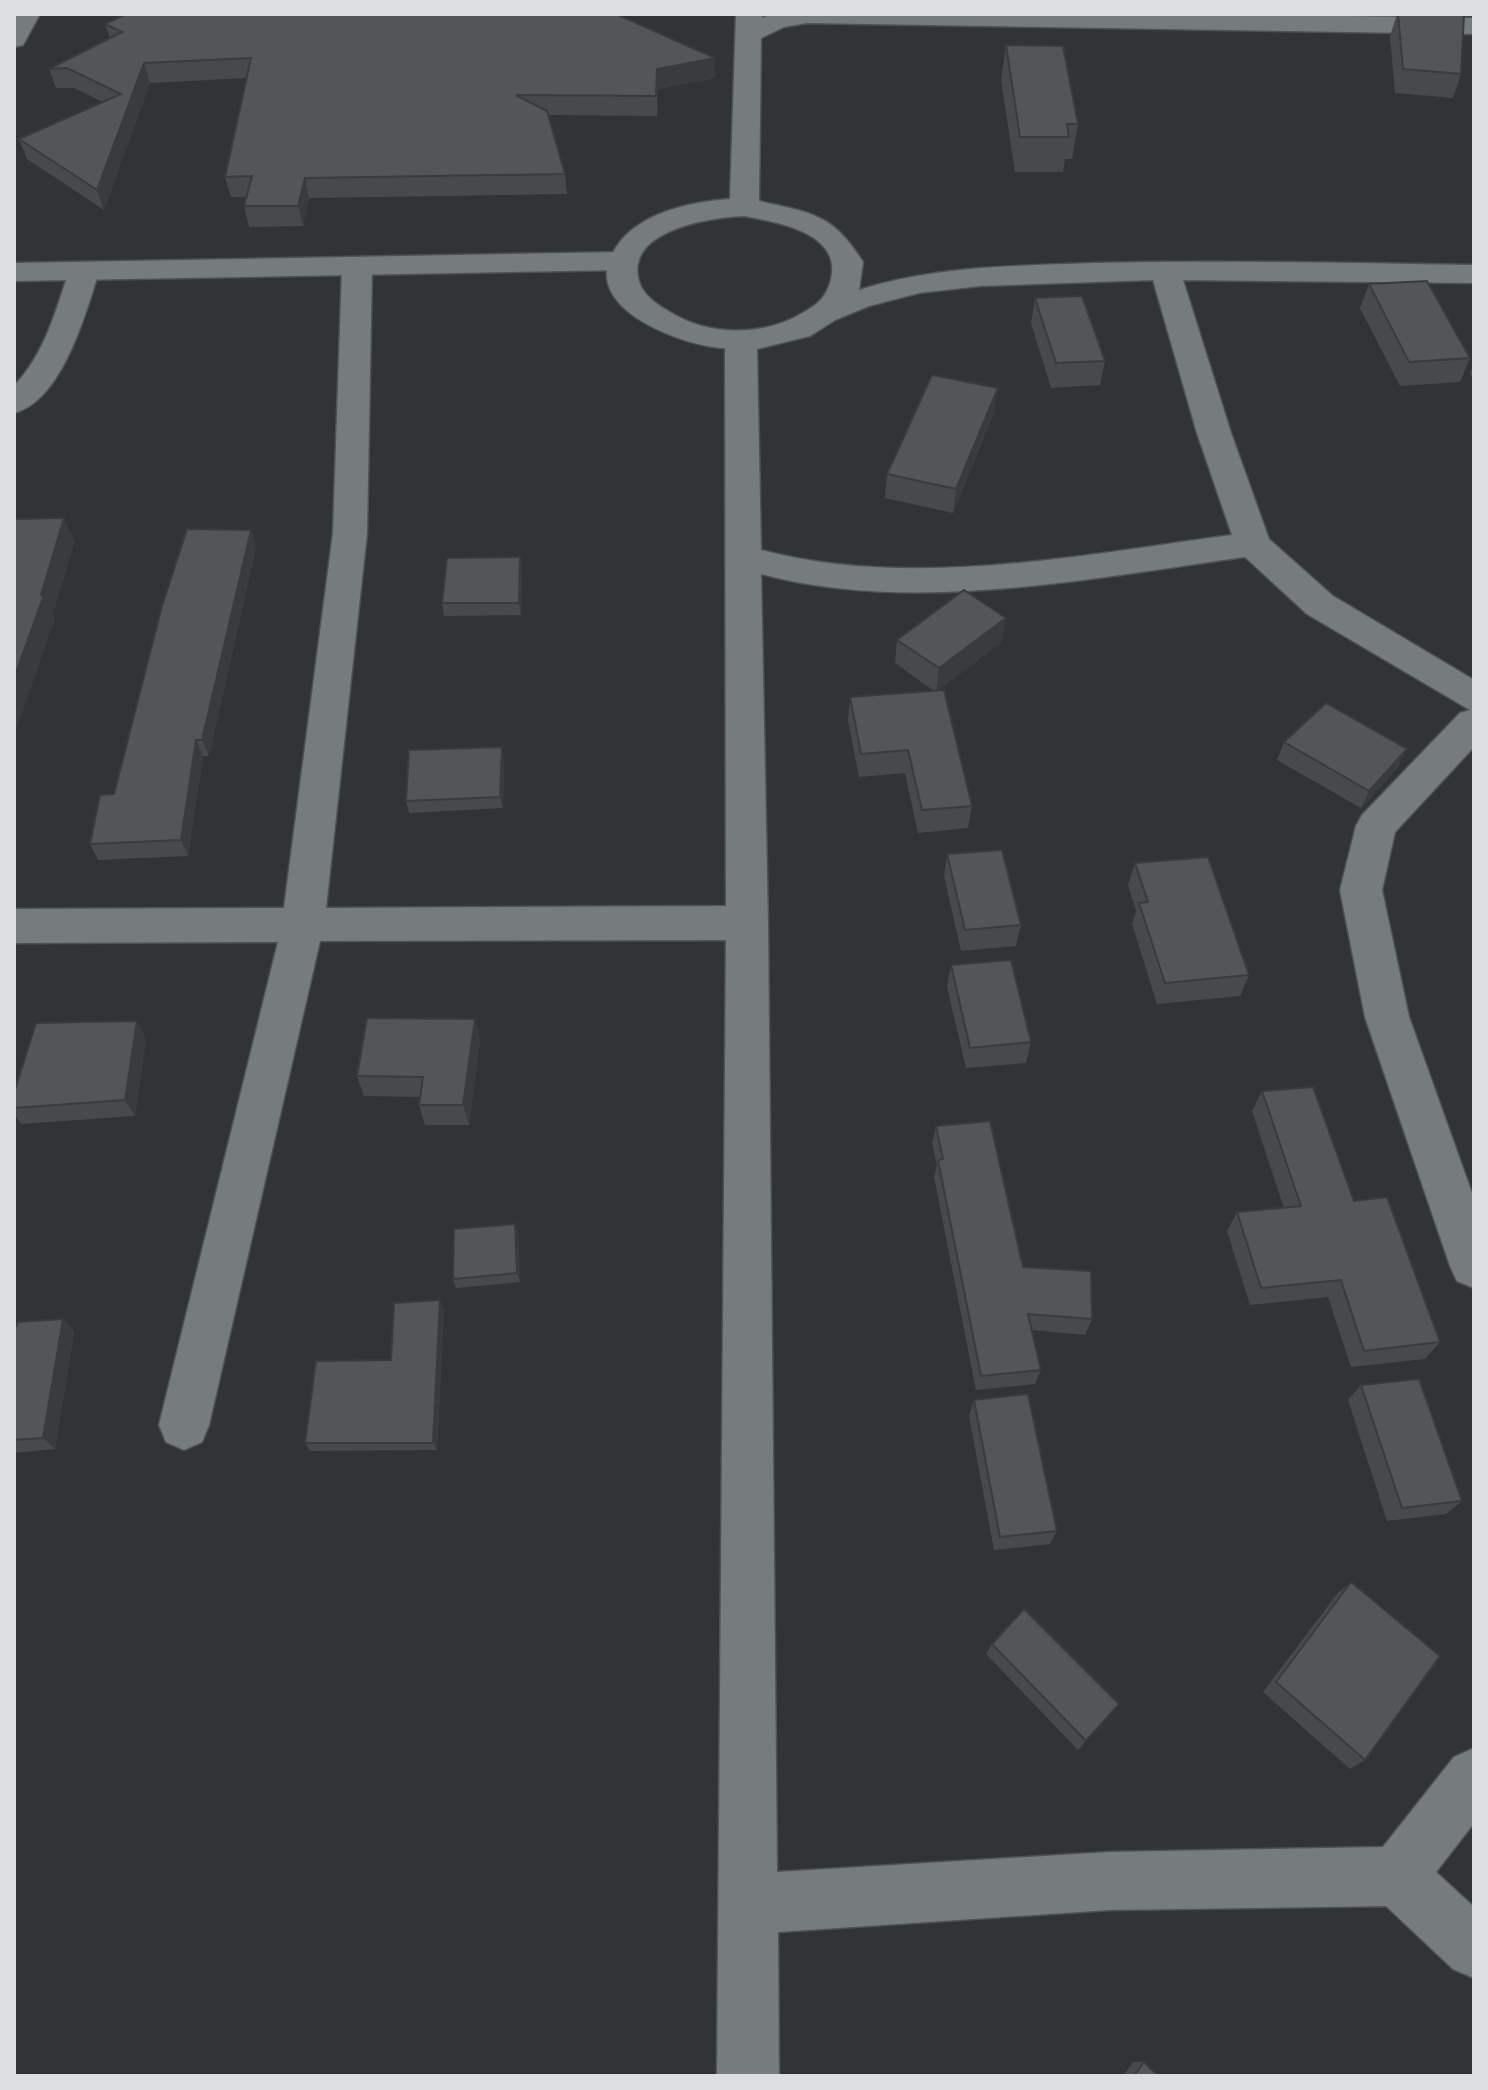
<svg xmlns="http://www.w3.org/2000/svg" width="1488" height="2090" font-family="'Fira Sans Condensed',sans-serif">
	<style>
		.lines { fill: none; stroke-linecap: round; stroke-linejoin: round }
		.minor-casing { stroke: #4f5253; stroke-width: 3 }
		.tertiary-casing { stroke: #4f5253; stroke-width: 3 }
		.minor { fill: #767b7c; fill-rule: evenodd }
		.tertiary { fill: #767b7c; fill-rule: evenodd }
		.wall { fill: #474a4c }
		.shaded-wall { fill: #393c3e }
		.building { fill: #525658; stroke: #393c3e; stroke-width: 2 }
	</style>
	<rect width="100%" height="100%" fill="#303436"/>
	<g class="lines">
		<defs>
			<g id="minor">
				<polygon points="14,14 40,14 23,45 14,47"/>
				<path d="M736,14H762V18L773,14H1214L1474,18V34L807,23L784,27L761,38L759,201C812,213 832,213 863,262L859,290C936,266 1015,266 1095,263C1221,260 1348,263 1474,265V283L1183,280L1231,433L1269,539L1333,596L1474,680V747L1395,832L1382,890L1409,1017L1474,1199V1288L1457,1281L1450,1266L1365,1017L1340,890L1356,826L1362,815L1460,713L1470,710L1307,614L1245,557C1091,578 913,615 761,574L768,923L777,1872L1110,1852L1383,1847L1454,1757L1474,1748V1823L1436,1872L1474,1907V1978L1453,1969L1386,1906L1110,1910L778,1932L779,2076H717L726,940L320,941L209,1425L202,1442L184,1450L166,1442L159,1425L278,942L14,943V909L284,908L333,533L342,268L346,262L357,259L368,262L372,268L367,533L326,908L726,906L725,348C688,347 591,313 609,262C625,215 687,202 730,199ZM744,216C775,222 836,231 832,273C830,291 822,302 806,311C765,337 709,337 668,311C656,304 642,294 639,281C624,230 712,217 744,216ZM1153,280L1197,433L1232,535C1080,555 912,590 761,550L757,349L810,336L835,320L869,306L919,293L980,286Z"/>
				<path d="M84,262L95,265L99,271C86,313 62,401 14,413V386C44,355 56,311 69,271L73,265Z"/>
			</g>
			<polygon id="tertiary" points="624,252 635,255 639,261 635,267 624,270 14,281 14,263"/>
		</defs>
		<use href="#minor" class="minor-casing"/>
		<use href="#tertiary" class="tertiary-casing"/>
		<use href="#minor" class="minor"/>
		<use href="#tertiary" class="tertiary"/>
	</g>
	<g class="wall">
		<polygon points="1397,14 1464,14 1461,74 1453,98 1395,93 1390,36"/>
		<polygon points="105,24 715,58 715,78 658,89 657,116 548,115 565,174 567,194 309,198 303,226 249,227 244,206 247,197 231,197 225,177 247,78 150,83 104,210 27,159 19,139 103,102 74,88 56,88 49,69 110,38"/>
		<polygon points="1006,45 1078,124 1072,159 1065,159 1063,172 1015,172 1001,80"/>
		<polygon points="1369,284 1470,358 1460,382 1400,386 1360,308"/>
		<polygon points="1035,298 1105,361 1100,385 1051,388 1031,323"/>
		<polygon points="1474,364 1474,380 1470,373"/>
		<polygon points="994,413 953,513 885,498 887,474"/>
		<polygon points="256,547 209,756 203,756 188,856 98,860 90,844 114,794"/>
		<polygon points="520,557 522,569 521,615 444,616 442,603"/>
		<polygon points="897,640 1002,642 938,690 972,806 968,828 918,833 905,773 859,777 848,721 850,697 934,691 895,663"/>
		<polygon points="1284,742 1398,767 1361,808 1277,760"/>
		<polygon points="504,759 503,808 409,813 406,801"/>
		<polygon points="947,854 1021,925 1016,946 961,951 944,876"/>
		<polygon points="1135,863 1249,975 1240,996 1157,1004 1132,924 1136,911 1128,885"/>
		<polygon points="951,965 1031,1042 1026,1063 966,1068 947,987"/>
		<polygon points="146,1038 135,1116 21,1124 14,1114 14,1093"/>
		<polygon points="480,1040 469,1125 425,1125 419,1105 420,1097 364,1096 357,1076"/>
		<polygon points="1262,1091 1354,1201 1440,1342 1425,1359 1351,1367 1328,1297 1250,1305 1227,1231 1237,1212 1284,1208 1252,1111"/>
		<polygon points="936,1126 1023,1267 1092,1319 1085,1335 1032,1330 1041,1370 1035,1384 976,1390 934,1177 937,1165 932,1143"/>
		<polygon points="515,1224 518,1233 520,1282 456,1288 453,1279"/>
		<polygon points="444,1309 437,1450 310,1451 305,1443"/>
		<polygon points="63,1319 74,1332 55,1449 14,1453 14,1326"/>
		<polygon points="1361,1385 1462,1501 1446,1514 1387,1521 1348,1400"/>
		<polygon points="974,1400 1057,1531 1050,1544 994,1550 969,1416"/>
		<polygon points="1351,1582 1365,1760 1350,1769 1263,1692 1337,1594"/>
		<polygon points="992,1644 1086,1741 1078,1750 986,1654"/>
		<polygon points="1133,2062 1144,2062 1158,2076 1123,2076"/>
	</g>
	<g class="shaded-wall">
		<polygon points="715,58 715,78 658,89 657,116 657,69"/>
		<polygon points="144,63 150,83 104,210 97,190"/>
		<polygon points="305,178 309,198 303,226 298,206"/>
		<polygon points="998,388 994,413 953,513 956,489"/>
		<polygon points="64,518 75,542 53,614 55,619 14,736 14,678"/>
		<polygon points="251,530 256,547 209,756 202,740"/>
		<polygon points="520,557 522,569 521,615 519,603"/>
		<polygon points="1006,618 1002,642 936,692 939,668"/>
		<polygon points="196,740 203,756 188,856 181,840"/>
		<polygon points="502,747 504,759 503,808 500,797"/>
		<polygon points="1407,749 1398,767 1361,808 1369,791"/>
		<polygon points="475,1019 480,1040 469,1125 463,1105"/>
		<polygon points="137,1021 146,1038 135,1116 125,1100"/>
		<polygon points="515,1224 518,1233 520,1282 517,1273"/>
		<polygon points="440,1300 444,1309 437,1450 433,1443"/>
		<polygon points="63,1319 74,1332 55,1449 43,1438"/>
	</g>
	<g class="building">
		<polygon points="126,14 616,14 715,58 657,69 656,96 516,95 547,111 565,174 305,178 298,206 244,206 252,176 225,177 251,58 144,63 97,190 19,139 121,94 67,68 49,69 122,32 105,24"/>
		<polygon points="1398,14 1464,14 1461,74 1403,69"/>
		<polygon points="1006,45 1063,46 1078,124 1067,124 1069,137 1020,137"/>
		<polygon points="1427,281 1470,358 1409,362 1369,284"/>
		<polygon points="1082,296 1105,361 1056,363 1035,298"/>
		<polygon points="932,375 998,388 956,489 887,474"/>
		<polygon points="64,518 41,595 44,595 14,678 14,519"/>
		<polygon points="187,529 251,530 202,740 196,740 181,840 90,844 100,795 114,794 162,606"/>
		<polygon points="520,557 519,603 442,603 447,558"/>
		<polygon points="964,590 1006,618 939,668 897,640"/>
		<polygon points="944,690 972,806 922,810 908,750 861,754 850,697"/>
		<polygon points="1326,703 1407,749 1369,791 1284,742"/>
		<polygon points="502,747 500,797 406,801 409,750"/>
		<polygon points="1002,850 1021,925 965,930 947,854"/>
		<polygon points="1208,857 1249,975 1165,983 1139,903 1148,902 1135,863"/>
		<polygon points="1011,960 1031,1042 970,1048 951,965"/>
		<polygon points="367,1018 475,1019 463,1105 419,1105 423,1077 357,1076"/>
		<polygon points="137,1021 125,1100 14,1108 14,1093 36,1023"/>
		<polygon points="1313,1087 1354,1201 1387,1197 1440,1342 1364,1351 1341,1280 1261,1288 1237,1212 1301,1206 1262,1091"/>
		<polygon points="990,1121 1023,1267 1091,1271 1092,1319 1028,1314 1041,1370 981,1376 938,1160 943,1159 936,1126"/>
		<polygon points="515,1224 517,1273 453,1279 454,1229"/>
		<polygon points="440,1300 433,1443 305,1443 316,1361 391,1360 394,1303"/>
		<polygon points="63,1319 43,1438 14,1440 14,1326 17,1326 17,1322"/>
		<polygon points="1419,1379 1462,1501 1402,1508 1361,1385"/>
		<polygon points="1028,1394 1057,1531 1000,1537 974,1400"/>
		<polygon points="1351,1582 1440,1656 1365,1760 1276,1682"/>
		<polygon points="1024,1609 1119,1704 1086,1741 992,1644"/>
		<polygon points="1144,2062 1158,2076 1134,2076"/>
	</g>
	<rect width="1488" height="2090" fill="none" stroke="#dcdedf" stroke-width="32"/>
</svg>
